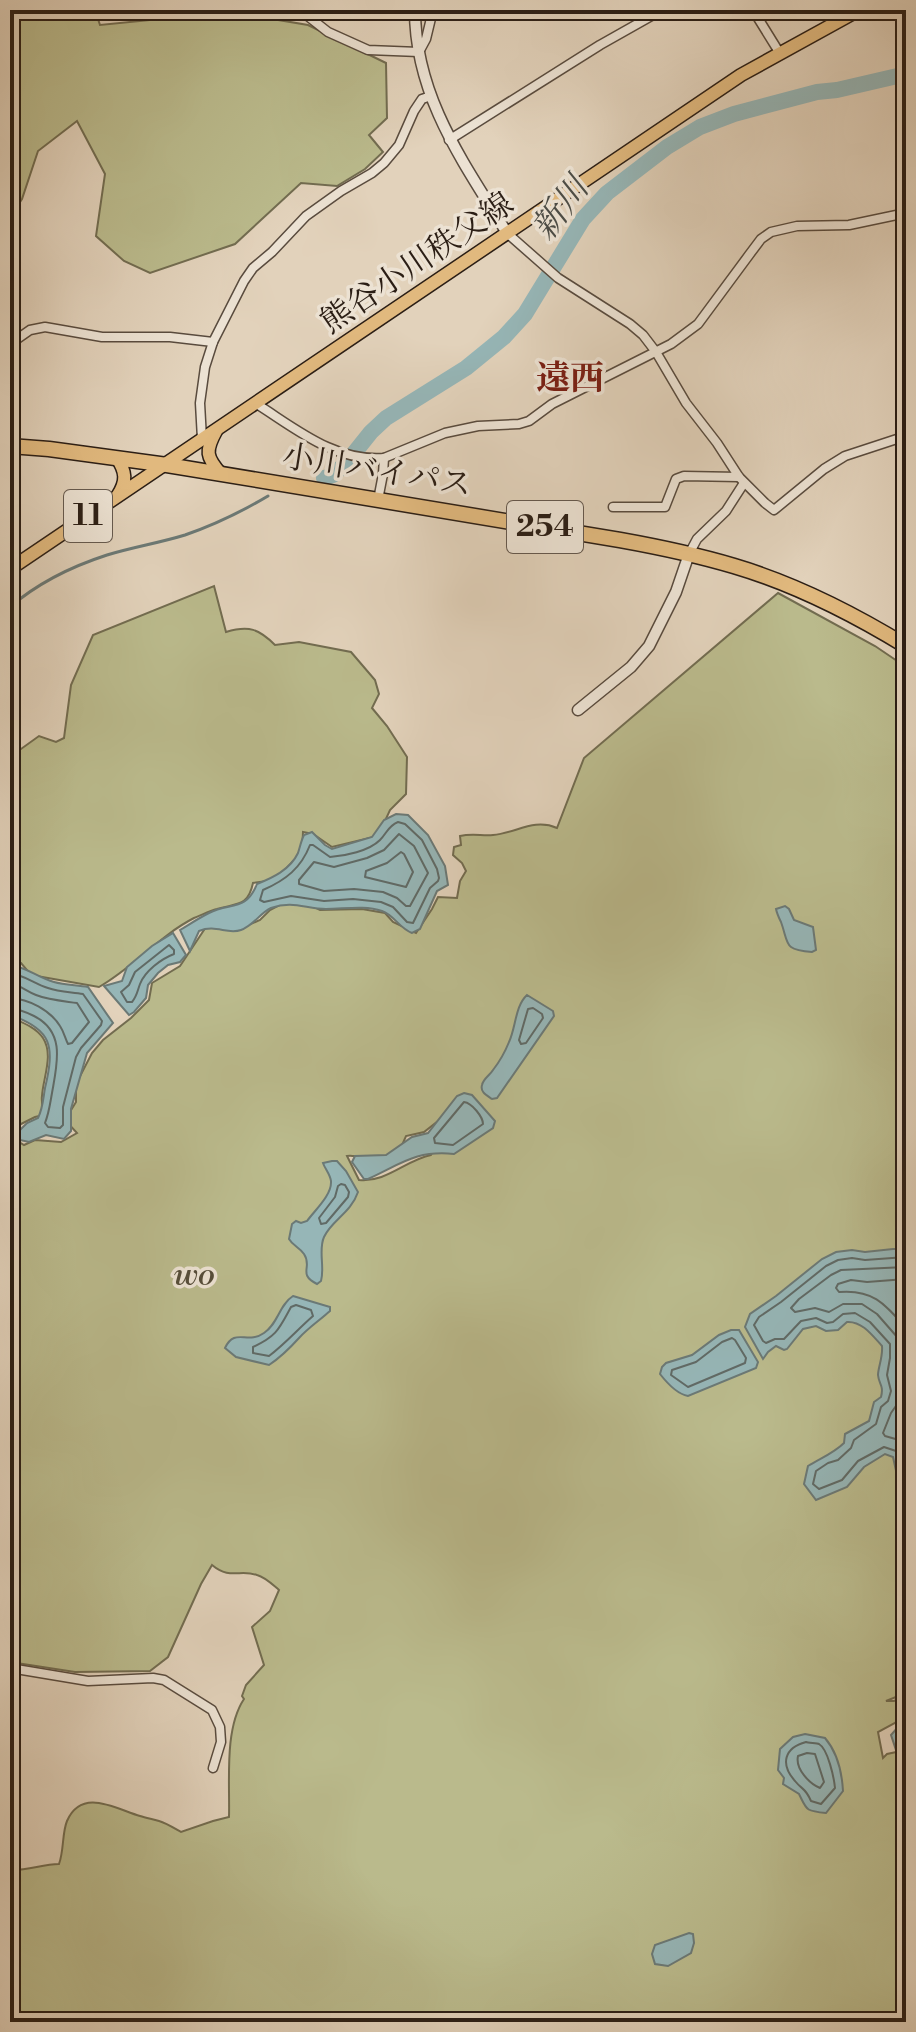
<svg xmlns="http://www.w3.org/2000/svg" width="916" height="2032" font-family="'Libre Bodoni','Noto Serif JP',serif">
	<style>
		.green { fill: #baba8c; stroke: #726c50; stroke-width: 2; fill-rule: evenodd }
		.water { fill: #96b6b7; stroke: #6b7976; stroke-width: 2 }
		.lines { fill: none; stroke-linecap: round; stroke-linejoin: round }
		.shore { stroke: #606a66; stroke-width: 2 }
		.stream { stroke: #6b7976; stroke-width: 3 }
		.river { stroke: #96b6b7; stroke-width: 16 }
		.minor-casing { stroke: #594b3e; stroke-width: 11 }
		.tertiary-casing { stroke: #594b3e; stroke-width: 13 }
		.primary-casing { stroke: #2b1e15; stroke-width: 15 }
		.trunk-casing { stroke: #2b1e15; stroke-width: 17 }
		.minor { stroke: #ece2d3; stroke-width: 8 }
		.tertiary { stroke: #ece2d3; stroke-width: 10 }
		.primary { stroke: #e1b97e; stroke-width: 12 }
		.trunk { stroke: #e1b97e; stroke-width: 14 }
		.labels { text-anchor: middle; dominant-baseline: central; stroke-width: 7; stroke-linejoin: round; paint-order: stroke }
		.shield { fill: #ece2d3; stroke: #65594e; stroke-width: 2 }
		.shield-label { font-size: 30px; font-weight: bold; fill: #2b1e15 }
		.street-label { font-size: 32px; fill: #2b1e15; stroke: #ece2d3 }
		.park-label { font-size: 32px; font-style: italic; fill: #564d39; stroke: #ece2d3 }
		.water-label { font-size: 34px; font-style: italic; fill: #4b4c46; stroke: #ece2d3 }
		.neighbourhood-label { font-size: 34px; font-weight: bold; fill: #7a1f14; stroke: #ece2d3 }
	</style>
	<rect width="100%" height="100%" fill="#e2d2bb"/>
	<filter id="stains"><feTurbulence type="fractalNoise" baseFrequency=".0025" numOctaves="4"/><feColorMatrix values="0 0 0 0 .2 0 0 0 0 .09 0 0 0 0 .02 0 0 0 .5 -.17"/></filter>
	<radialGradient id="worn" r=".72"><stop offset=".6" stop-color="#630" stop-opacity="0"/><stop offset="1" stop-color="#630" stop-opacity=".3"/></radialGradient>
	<g class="green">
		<polygon points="10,10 95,10 100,25 231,12 308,25 386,63 387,118 369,135 383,152 365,169 337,186 301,183 235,244 150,273 124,261 96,236 105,174 77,121 38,151 22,199 10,217"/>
		<path d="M214,586L226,632C249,625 259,629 275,645L299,642L351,652L375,680L379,694L372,708L387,726L407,757L406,794L390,810L378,836L332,847L313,834L303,832L302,852L275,880L253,883C248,907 237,903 217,909C209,911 202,915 194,918C159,936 133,968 99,987L31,975L21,963L10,962V745L21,749L39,736L56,742L64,738L71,685L93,635Z"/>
		<path d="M778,593L875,646L906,667V1693L886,1701H894L906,1695V1717L878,1732L883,1758L887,1754L906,1750V2022H10V1860L13,1870C30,1870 43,1864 59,1864C64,1851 62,1833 67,1821C82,1787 116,1809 140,1816C146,1818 152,1819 159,1821C166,1823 174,1828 181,1832L213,1821L229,1817C230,1782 224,1729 244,1699L242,1696L246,1685L264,1665L252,1627L270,1611L279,1590C272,1584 265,1577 257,1575C240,1569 230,1580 212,1565L201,1584L168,1657L150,1671L75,1672L10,1662V1017C21,1022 36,1027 43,1038C54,1055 43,1078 42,1096C41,1102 43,1109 44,1115L35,1117L17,1126L16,1140L24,1145L35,1140L61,1142L77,1133L65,1120L76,1102V1084L92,1053L103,1040L131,1018L149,1000L152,983L180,966L208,924L237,930L260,920L270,910L285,902L303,901L320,910L362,909L385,913L393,922L416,933L432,909L438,897L457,898L460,881L466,871L462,863L453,855L454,847L461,845L460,836C472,833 482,836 493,835C516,833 534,818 557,828L584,758ZM447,1114L431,1155C406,1160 386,1183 359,1180L347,1156C358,1154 368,1162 380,1160C386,1159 394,1154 399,1152L406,1136L424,1132Z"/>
	</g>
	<g class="water">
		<path d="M396,814L408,815L428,835L445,866L448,885L437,891L420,929L412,933C399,928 394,915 382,911C364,905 345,909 326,909C306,909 293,900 271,908C260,913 253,926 241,930C227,935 216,924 199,931L190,951L180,930C190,924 199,918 209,913C230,902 246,912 257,884C272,878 290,870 298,853C300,847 301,841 304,835L312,832L325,845L332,849L372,837L384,820Z"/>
		<path d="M785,906L789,909L794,920L813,927L816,950L812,952C783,950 789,944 781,922C779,918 777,914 776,909Z"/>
		<polygon points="173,933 186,955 180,962 168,965 158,973 148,985 146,998 134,1012 129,1015 104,986 122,981 127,967 152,946"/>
		<path d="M10,965C27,967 38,978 54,982C65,985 77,985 88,987L113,1023L87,1053L71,1109V1131L64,1139L46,1135L29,1142L20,1140V1130L27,1123L38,1118C43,1108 43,1099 45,1088C55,1046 52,1029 10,1015Z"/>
		<path d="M527,995L553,1011L554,1016L497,1098L492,1099C486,1095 480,1092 482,1085C483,1079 490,1075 493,1070C500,1061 505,1052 509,1042C516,1027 515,1006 527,995Z"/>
		<path d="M464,1093L472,1095L495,1121L493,1128L454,1154C416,1150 401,1164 368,1179H364L352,1162L355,1156L386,1155L412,1137L428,1133L457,1096Z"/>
		<path d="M332,1161H337L346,1171L358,1192C351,1213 332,1220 324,1237C318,1250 325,1267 321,1281L317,1284C297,1274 313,1267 304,1254C299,1247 293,1246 289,1239L292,1224L296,1221L301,1223L307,1221C315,1210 332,1195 331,1181C330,1174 325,1169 323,1163Z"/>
		<path d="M893,1249H906V1479L898,1480L893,1457L885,1454L864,1467L847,1487L816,1500L804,1484L808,1466C821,1458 834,1453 844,1443L845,1434L869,1421L874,1402L881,1397C884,1385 879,1385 878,1375C878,1368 883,1357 882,1346C872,1335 862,1321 847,1322L838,1330L826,1331L816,1326L803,1329L787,1349L784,1350L776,1346L768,1352L763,1359L745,1327L750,1314L776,1296L822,1259L836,1252L852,1250L865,1252Z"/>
		<path d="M293,1296L330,1307V1311C320,1320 308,1328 299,1338C290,1348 281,1357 269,1365L236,1357L225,1348C235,1327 247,1345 264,1333C278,1324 279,1305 293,1296Z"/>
		<path d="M731,1330H739L758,1362L756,1368L688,1396C677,1394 667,1383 660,1374L662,1367L666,1363L692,1355L719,1335Z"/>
		<polygon points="906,1723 906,1755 905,1755 896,1750 891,1735 898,1727"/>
		<path d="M805,1734L825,1738C837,1752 842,1773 843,1791L826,1813C805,1811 807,1810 799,1794L783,1784L784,1778L778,1770L780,1749L793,1737Z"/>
		<polygon points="689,1933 693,1934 694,1943 691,1953 668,1966 655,1964 652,1954 655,1945"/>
	</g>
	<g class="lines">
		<g class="shore">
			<path d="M398,822L405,824L422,840L437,869L439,878L438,881L430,888L413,923L407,922L393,907L381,902L353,899L324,901L291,896L264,902L260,900L263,890C286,880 301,868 310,845H313L330,857C345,856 369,851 380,840C387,833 388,826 398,822Z"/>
			<polygon points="399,834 414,846 428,873 410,906 406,906 397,898 383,892 354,889 324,891 299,884 299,880 314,862 334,867 367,858 384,850"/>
			<polygon points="401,852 404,854 413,872 406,887 365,877 366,871 387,863"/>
			<path d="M169,945L174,950V954C161,959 145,971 140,984C137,992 137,996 132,1002H127L121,992L129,985L135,972Z"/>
			<path d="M10,973C24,975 35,984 48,988C59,992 71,992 83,994L102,1021L101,1025L81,1048L76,1057L63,1107V1125L60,1128L48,1127L45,1123C49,1113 50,1104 52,1093C57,1064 66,1032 34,1016C26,1012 18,1009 10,1008"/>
			<path d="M10,983C20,985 26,991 36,995C49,1000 63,1001 77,1003L89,1022L72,1043L68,1044C65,1038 64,1032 60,1026C50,1010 29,999 10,998"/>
			<polygon points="533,1008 542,1014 543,1018 526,1043 521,1044 519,1040 528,1009"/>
			<path d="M464,1102C472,1103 483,1117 483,1124L453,1145L435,1143L434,1138Z"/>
			<polygon points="341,1184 345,1185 349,1192 348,1197 326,1223 321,1224 319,1218 335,1197 338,1186"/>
			<polyline points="906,1257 865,1260 852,1258 838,1260 826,1266 781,1302 759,1317 754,1325 763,1341 766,1343 775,1339 784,1339 801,1321 816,1318 827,1323 833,1322 843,1314 855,1313 870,1322 890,1344 890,1358 887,1375 891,1391 888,1401 881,1407 876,1424 854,1440 851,1448 838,1460 828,1463 816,1471 813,1484 819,1489 842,1480 858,1461 884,1447 899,1452 904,1469 906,1472"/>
			<polyline points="906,1267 841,1270 831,1275 799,1299 791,1308 795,1312 815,1308 829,1312 843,1304 862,1304 877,1314 898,1338 901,1358 897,1374 900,1393 898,1403 891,1413 883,1433 885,1436 899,1440 906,1445"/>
			<path d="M906,1279L867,1282L851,1280L838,1284L836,1288L839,1292C873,1289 885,1304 906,1328"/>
			<path d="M296,1305L311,1310L313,1316C298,1329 285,1344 269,1356L253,1353V1347C277,1336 279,1329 291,1307Z"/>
			<polygon points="732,1338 735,1340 746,1358 745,1363 688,1387 671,1375 672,1370 696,1362 722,1342"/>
			<path d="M806,1742C808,1743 817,1743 819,1744C828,1749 834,1778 835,1788L821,1804L811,1801C805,1787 803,1791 795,1781C780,1764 784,1748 806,1742Z"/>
			<path d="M807,1753L815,1754L824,1782L820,1788C810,1784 795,1769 798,1756Z"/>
		</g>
		<path class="stream" d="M10,607C38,583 73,566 107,555C133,547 159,543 185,535C214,525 241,512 268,496"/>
		<polyline class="river" points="324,478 333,475 347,462 371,432 386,418 466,368 504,337 525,314 583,219 607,193 667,147 700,127 734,114 817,92 837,90 906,74"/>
		<defs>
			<g id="minor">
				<polyline points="300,10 328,32 368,50 419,52 426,39 433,10"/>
				<polyline points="753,10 779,52"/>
				<polyline points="449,140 600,45 662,10"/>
				<polyline points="507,233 558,278 630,324 643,335 656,352 686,403 717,443 739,477 765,503 774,510 824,469 845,456 906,436"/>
				<polyline points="10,344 30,330 45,327 102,337 170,337 213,342"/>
				<path d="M255,403C295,428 334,462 384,458L445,433L478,426L519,424L529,421L552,404L671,344L698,324L749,255L761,239L771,232L797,226L849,225L906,213"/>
				<polyline points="202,439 200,403 205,367 213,342 244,281 253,268 272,252 306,216 341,191 372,173 384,163 399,145 414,111 422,99 431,96"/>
				<polyline points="378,500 383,474 384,458"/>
				<polyline points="613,507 665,507 676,479 684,476 739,477"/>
				<polyline points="689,554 697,539 726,511 744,483"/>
				<polyline points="10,1668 88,1681 153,1678 164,1680 212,1710 220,1727 221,1742 213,1768"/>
			</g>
			<g id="tertiary">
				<path d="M415,10C415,97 464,163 507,233"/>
				<polyline points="578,710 631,667 649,646 676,592 689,554"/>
			</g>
			<g id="primary">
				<path d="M216,431C205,451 206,457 221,474"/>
				<path d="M117,458C126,472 127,481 118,495"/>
				<polyline points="10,569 741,75 859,10"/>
			</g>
			<path id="trunk" d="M10,446L49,449L167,465L620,540C659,547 697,555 734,566C795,584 852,613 906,646"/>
		</defs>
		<use href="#minor" class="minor-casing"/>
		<use href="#tertiary" class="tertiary-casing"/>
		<use href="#primary" class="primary-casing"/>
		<use href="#trunk" class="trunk-casing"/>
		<use href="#minor" class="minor"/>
		<use href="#tertiary" class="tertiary"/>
		<use href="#primary" class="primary"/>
		<use href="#trunk" class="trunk"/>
	</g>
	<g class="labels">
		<g class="shield">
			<rect x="64" y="490" width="48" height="52" rx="6"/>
			<rect x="507" y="501" width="76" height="52" rx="6"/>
		</g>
		<g class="shield-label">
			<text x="88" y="516">11</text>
			<text x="545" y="527">254</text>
		</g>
		<g class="street-label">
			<text transform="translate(417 263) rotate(-34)">熊谷小川秩父線</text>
			<text transform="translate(377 471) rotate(9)">小川バイパス</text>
		</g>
		<g class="park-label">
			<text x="194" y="1275">wo</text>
		</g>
		<g class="water-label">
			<text transform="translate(561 209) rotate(-53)">新川</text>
		</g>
		<g class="neighbourhood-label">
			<text x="570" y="379">遠西</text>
		</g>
	</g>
	<rect width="916" height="2032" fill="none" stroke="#e2d2bb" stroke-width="40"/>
	<rect x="12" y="12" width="892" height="2008" fill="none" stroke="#2b1e15" stroke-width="4"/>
	<rect x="20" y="20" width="876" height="1992" fill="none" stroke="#2b1e15" stroke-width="2"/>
	<rect width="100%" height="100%" filter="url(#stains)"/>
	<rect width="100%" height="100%" fill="url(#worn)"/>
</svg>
